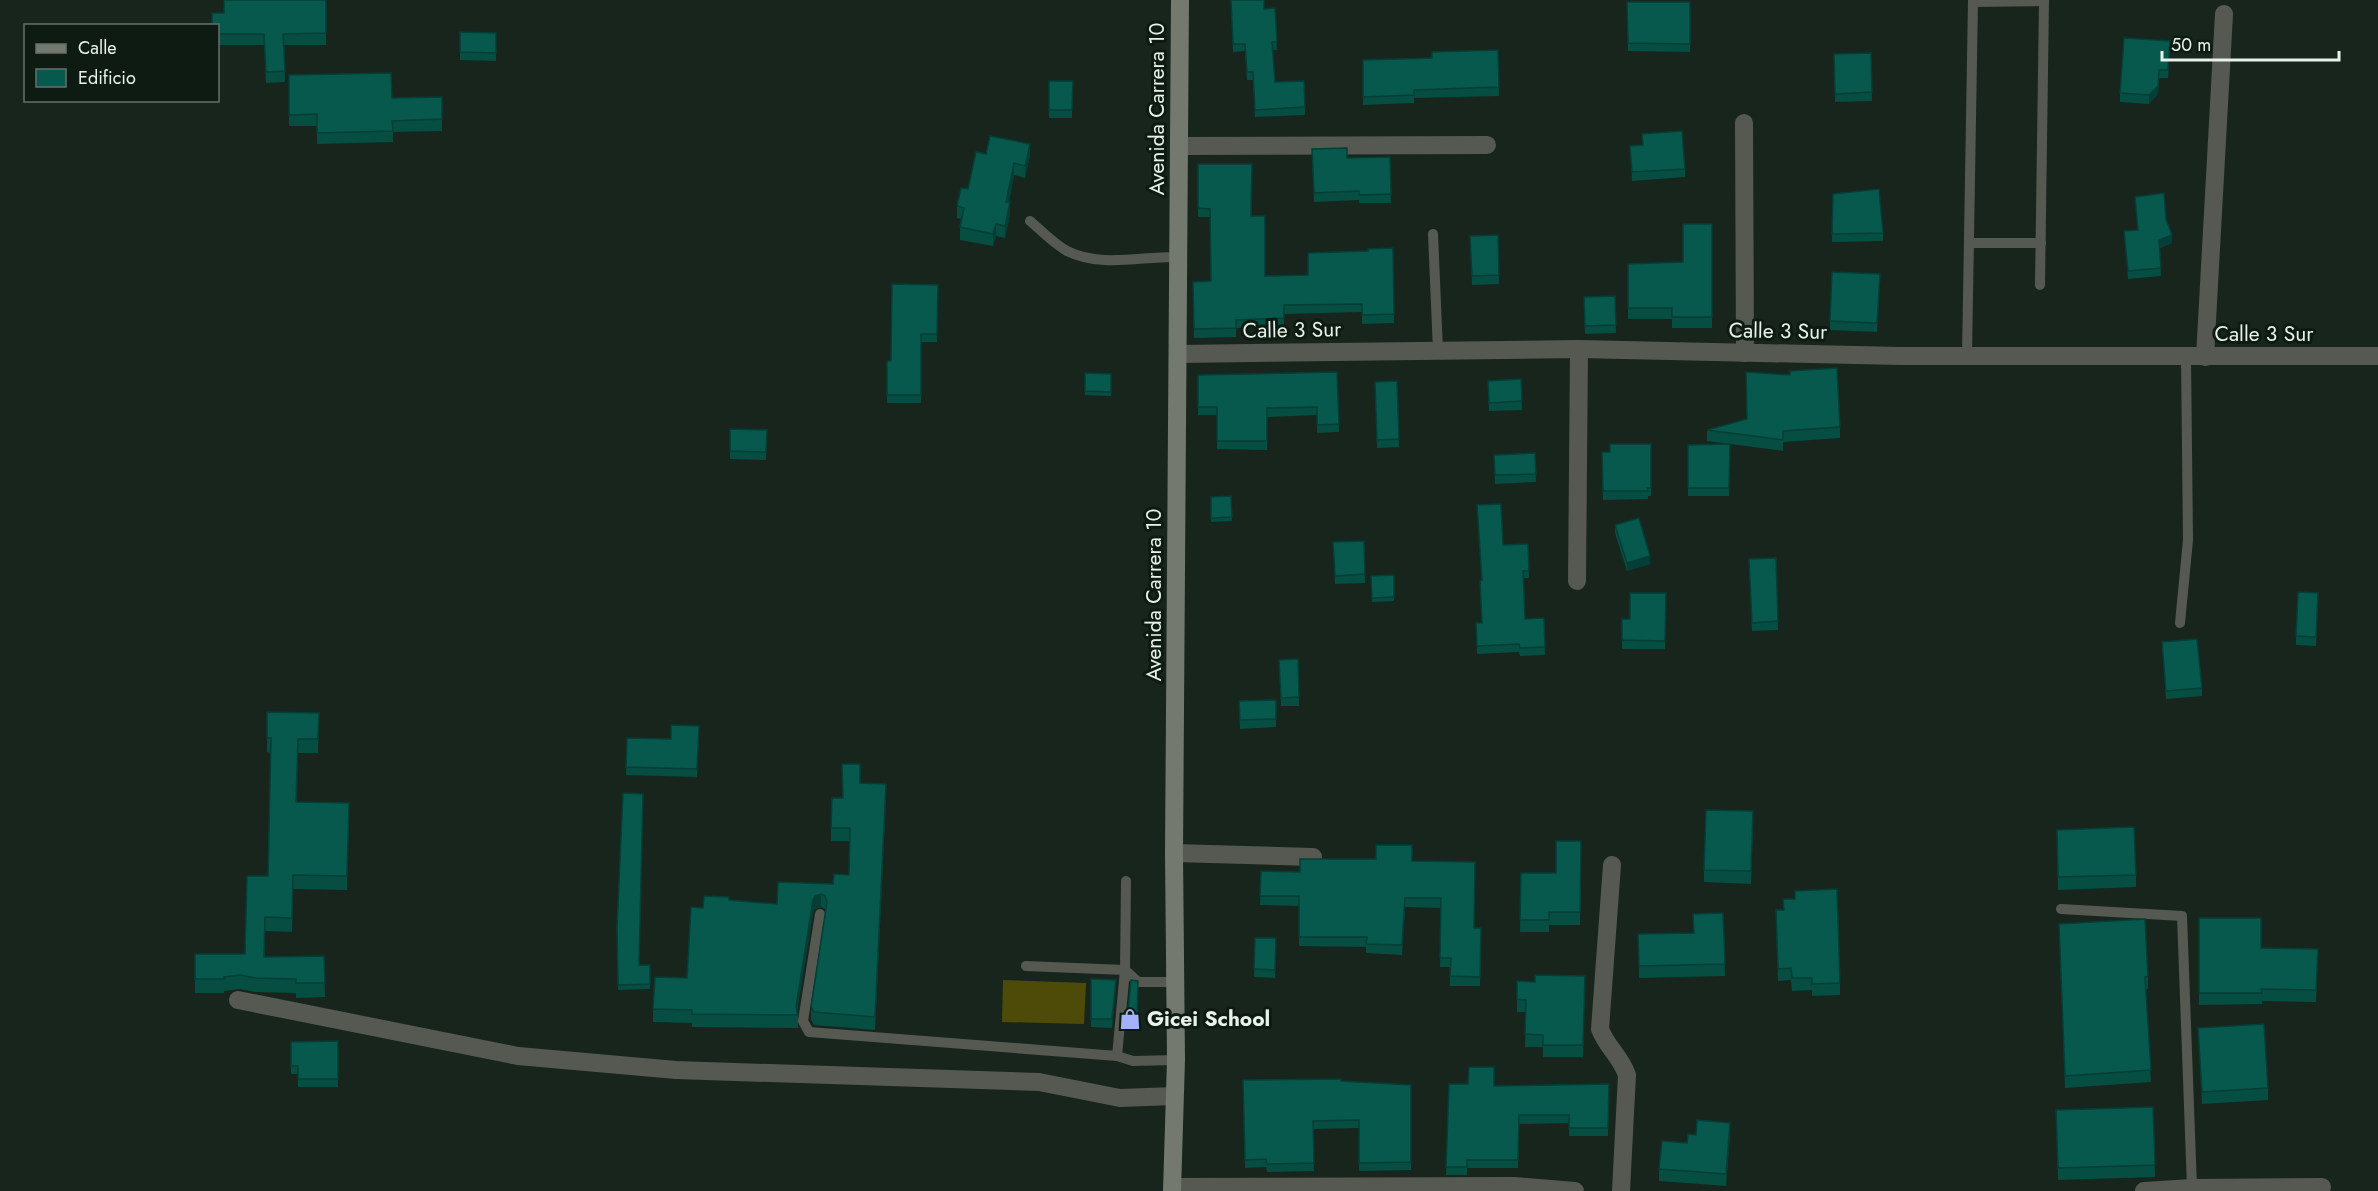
<svg xmlns="http://www.w3.org/2000/svg" width="2378" height="1191" font-family="Jost,sans-serif">
	<style>
		.green { fill: #4e4b08 }
		.lines { fill: none; stroke-linecap: round; stroke-linejoin: round }
		.lane { stroke: #555952; stroke-width: 10 }
		.street { stroke: #555952; stroke-width: 18 }
		.secondary { stroke: #73796e; stroke-width: 18 }
		.wall { fill: #064d42 }
		.shaded-wall { fill: #053e36 }
		.building { fill: #07594d; stroke: #053e36; stroke-width: 1.5 }
		.labels { text-anchor: middle; dominant-baseline: central; stroke-width: 6; stroke-linejoin: round; paint-order: stroke }
		.street-label { font-size: 21px; fill: #e8f2eb; stroke: #0e1b13 }
		.poi-label { font-size: 21px; font-weight: bold; fill: #e8f2eb; stroke: #0e1b13; text-anchor: start }
	</style>
	<rect width="100%" height="100%" fill="#17251c"/>
	<polygon class="green" points="1003,980 1086,983 1084,1024 1002,1022"/>
	<g class="lines">
		<g class="lane">
			<polyline points="1973,2 2044,1"/>
			<path d="M1030,221C1042,231 1054,244 1067,251C1101,268 1142,256 1178,257"/>
			<polyline points="1433,234 1438,351"/>
			<polyline points="1970,243 2041,243"/>
			<polyline points="2040,285 2044,0"/>
			<polyline points="1967,356 1973,0"/>
			<polyline points="2180,623 2188,540 2186,357"/>
			<polyline points="2061,909 2182,916 2192,1188"/>
			<polyline points="820,914 803,1021 809,1032 1117,1056 1133,1061 1176,1060"/>
			<polyline points="1026,966 1125,970 1138,982 1175,982"/>
			<polyline points="1117,1056 1125,970 1126,881"/>
		</g>
		<g class="street">
			<polyline points="1744,123 1745,353"/>
			<polyline points="1179,146 1487,145"/>
			<polyline points="1178,354 1579,349 1900,356 2378,356"/>
			<polyline points="2205,357 2224,14"/>
			<polyline points="1577,581 1579,349"/>
			<polyline points="1174,853 1313,857"/>
			<path d="M1612,865L1600,1029C1607,1048 1620,1055 1627,1075L1621,1191"/>
			<polyline points="238,1000 518,1056 676,1070 1039,1082 1120,1098 1174,1096"/>
			<polyline points="1172,1187 1514,1186 1575,1191"/>
			<polyline points="2144,1191 2192,1188 2322,1187"/>
		</g>
		<polyline class="secondary" points="1172,1191 1176,1060 1174,853 1180,0"/>
	</g>
	<g class="wall">
		<polygon points="326,0 326,45 284,45 285,82 266,83 264,45 218,45 218,26"/>
		<polygon points="1231,0 1264,9 1275,8 1277,50 1273,50 1275,82 1305,107 1305,115 1255,117 1253,80 1247,80 1245,51 1233,52"/>
		<polygon points="1627,2 1690,2 1690,52 1628,51"/>
		<polygon points="460,32 496,33 496,61 460,60"/>
		<polygon points="2170,49 2168,78 2159,78 2158,94 2149,104 2120,102 2120,93"/>
		<polygon points="1498,50 1499,96 1414,98 1414,103 1363,105 1363,60 1432,58"/>
		<polygon points="1871,53 1872,101 1835,102 1834,54"/>
		<polygon points="289,75 392,98 442,97 442,131 393,132 393,142 317,144 317,126 289,126"/>
		<polygon points="1049,81 1073,81 1072,118 1049,118"/>
		<polygon points="1642,134 1685,169 1685,177 1632,181 1630,146 1642,145"/>
		<polygon points="986,154 1030,156 1025,178 1014,175 1009,202 1010,215 1005,238 996,236 993,246 960,240 960,227 962,219 957,218 957,206 968,189"/>
		<polygon points="1390,157 1391,203 1359,203 1359,200 1314,202 1312,158 1347,158"/>
		<polygon points="1198,164 1252,216 1265,276 1308,275 1368,251 1393,248 1394,323 1362,324 1362,312 1284,314 1284,326 1236,328 1236,337 1194,338 1193,282 1211,281 1210,217 1198,217"/>
		<polygon points="1833,194 1883,233 1883,241 1832,242"/>
		<polygon points="2135,197 2166,219 2172,243 2160,248 2161,276 2128,279 2124,231 2138,230"/>
		<polygon points="1712,224 1712,328 1672,328 1672,319 1628,319 1628,264 1683,262"/>
		<polygon points="1498,235 1499,284 1472,285 1470,236"/>
		<polygon points="1880,274 1877,332 1830,330 1830,321"/>
		<polygon points="938,285 937,342 921,342 921,403 887,403 887,361 891,361"/>
		<polygon points="1615,296 1616,333 1585,334 1584,297"/>
		<polygon points="1337,372 1339,432 1317,433 1317,415 1267,417 1267,450 1217,449 1217,415 1198,415 1198,375"/>
		<polygon points="1085,373 1111,374 1111,396 1085,395"/>
		<polygon points="1521,379 1522,410 1489,411 1488,389"/>
		<polygon points="1397,381 1399,447 1377,448 1375,382"/>
		<polygon points="1840,427 1840,438 1783,442 1783,451 1707,441 1707,430"/>
		<polygon points="730,429 767,430 766,460 730,459"/>
		<polygon points="1651,444 1651,496 1648,496 1648,499 1603,500 1602,452 1610,452"/>
		<polygon points="1730,444 1729,496 1688,496 1688,445"/>
		<polygon points="1535,453 1536,482 1495,484 1494,455"/>
		<polygon points="1231,496 1232,521 1211,522 1211,497"/>
		<polygon points="1477,505 1503,545 1528,544 1529,578 1523,578 1525,619 1544,618 1545,655 1520,656 1519,652 1477,654 1476,623 1482,623 1482,581"/>
		<polygon points="1615,525 1650,564 1627,571 1615,533"/>
		<polygon points="1364,541 1365,583 1335,584 1333,542"/>
		<polygon points="1776,558 1778,630 1752,631 1749,559"/>
		<polygon points="1394,575 1394,601 1372,602 1371,576"/>
		<polygon points="1666,593 1665,649 1622,649 1622,619 1630,619"/>
		<polygon points="2318,601 2316,646 2296,645 2296,636"/>
		<polygon points="2162,642 2202,688 2202,696 2166,699"/>
		<polygon points="1298,659 1299,706 1281,706 1279,660"/>
		<polygon points="1276,700 1276,727 1240,729 1239,701"/>
		<polygon points="267,712 319,713 318,753 298,753 297,802 349,803 347,890 293,889 292,932 265,931 265,957 324,956 325,997 296,998 296,993 255,992 240,989 224,991 224,993 195,993 195,954 245,954 268,876 271,753 267,752"/>
		<polygon points="699,726 697,777 626,775 627,738 671,739"/>
		<polygon points="860,783 886,797 875,1030 814,1025 811,1020 811,1007 826,911 825,909 821,907 815,909 813,913 797,1011 798,1015 798,1028 692,1027 692,1023 653,1022 653,1009 687,978 703,908 729,900 777,904 833,884 849,875 850,841 831,841 831,828 842,798"/>
		<polygon points="1753,824 1751,884 1704,882 1704,870"/>
		<polygon points="2057,830 2136,875 2136,887 2058,890"/>
		<polygon points="1581,841 1580,925 1549,925 1549,932 1520,932 1521,873 1556,873"/>
		<polygon points="1412,861 1474,928 1481,928 1480,986 1450,986 1450,967 1440,967 1441,908 1405,907 1402,955 1366,953 1366,947 1299,946 1299,906 1260,905 1261,871 1300,872"/>
		<polygon points="1723,913 1725,976 1639,978 1638,934 1694,933"/>
		<polygon points="2199,918 2261,948 2318,949 2316,1002 2262,1001 2262,1004 2199,1005"/>
		<polygon points="1776,922 1840,983 1840,995 1812,996 1812,990 1792,991 1791,980 1778,981"/>
		<polygon points="2059,924 2148,976 2148,989 2146,989 2151,1082 2065,1088"/>
		<polygon points="617,927 639,965 650,965 650,989 618,990"/>
		<polygon points="1255,938 1276,938 1275,978 1254,977"/>
		<polygon points="1585,976 1583,1057 1543,1057 1543,1047 1525,1047 1526,1012 1517,1012 1517,981 1535,982"/>
		<polygon points="1091,979 1116,988 1112,1028 1091,1027"/>
		<polygon points="1138,981 1137,1028 1127,1028 1127,1020"/>
		<polygon points="2198,1028 2268,1088 2268,1100 2202,1104"/>
		<polygon points="338,1041 338,1087 298,1087 298,1074 291,1074 291,1042"/>
		<polygon points="1243,1080 1341,1081 1411,1085 1411,1170 1359,1171 1359,1128 1313,1129 1314,1171 1267,1172 1266,1167 1245,1168"/>
		<polygon points="1449,1084 1494,1086 1609,1084 1608,1136 1569,1136 1569,1123 1519,1124 1518,1168 1467,1168 1467,1175 1446,1175"/>
		<polygon points="2153,1107 2155,1177 2058,1180 2056,1110"/>
		<polygon points="1730,1135 1726,1186 1659,1181 1659,1169 1687,1143"/>
	</g>
	<g class="shaded-wall">
		<polygon points="2159,70 2158,94 2149,104 2149,95"/>
		<polygon points="1030,144 1030,156 1025,178 1025,166"/>
		<polygon points="1014,163 1014,175 1006,214 1006,202"/>
		<polygon points="1010,202 1010,215 1005,238 1005,226"/>
		<polygon points="996,224 996,236 993,246 993,234"/>
		<polygon points="2172,235 2172,243 2159,248 2159,240"/>
		<polygon points="1650,556 1650,564 1627,571 1627,563"/>
		<polygon points="886,784 886,797 875,1030 875,1017"/>
		<polygon points="821,894 821,907 815,909 813,913 796,1015 796,1007 813,900 815,896"/>
		<polygon points="1116,980 1116,988 1112,1028 1112,1019"/>
		<polygon points="1730,1123 1730,1135 1726,1186 1726,1174"/>
	</g>
	<g class="building">
		<polygon points="224,0 326,0 326,33 283,34 285,71 266,72 264,34 218,34 218,26 212,26 212,13 224,13"/>
		<polygon points="1231,0 1264,0 1264,9 1275,8 1277,42 1272,42 1275,82 1304,81 1305,107 1255,110 1253,72 1247,72 1245,44 1233,44"/>
		<polygon points="1627,2 1690,2 1690,44 1628,43"/>
		<polygon points="460,32 496,33 496,53 460,52"/>
		<polygon points="2124,38 2170,41 2168,70 2159,70 2158,86 2149,95 2120,93"/>
		<polygon points="1498,50 1499,87 1414,90 1414,95 1363,97 1363,60 1432,58 1432,52"/>
		<polygon points="1871,53 1872,92 1835,94 1834,54"/>
		<polygon points="391,73 392,98 442,97 442,119 392,121 393,131 317,133 317,114 289,115 289,75"/>
		<polygon points="1049,81 1073,81 1072,110 1049,110"/>
		<polygon points="1682,131 1685,169 1632,172 1630,146 1643,145 1642,134"/>
		<polygon points="990,136 1030,144 1025,166 1014,163 1006,202 1010,202 1005,226 996,224 993,234 960,227 964,208 957,206 961,188 968,189 976,152 986,154"/>
		<polygon points="1347,148 1347,158 1390,157 1391,194 1359,195 1359,191 1314,193 1312,149"/>
		<polygon points="1198,164 1252,164 1251,216 1265,216 1265,276 1308,275 1308,253 1368,251 1368,249 1393,248 1394,314 1362,315 1362,304 1284,305 1284,318 1236,320 1236,328 1194,329 1193,282 1211,281 1210,209 1198,208"/>
		<polygon points="1879,189 1883,233 1832,234 1833,194"/>
		<polygon points="2164,193 2166,219 2172,235 2159,240 2161,268 2128,271 2124,231 2138,230 2135,197"/>
		<polygon points="1683,224 1712,224 1712,317 1672,317 1672,308 1628,308 1628,264 1683,262"/>
		<polygon points="1498,235 1499,275 1472,276 1470,236"/>
		<polygon points="1832,272 1880,274 1877,323 1830,321"/>
		<polygon points="892,284 938,285 937,334 921,334 921,395 887,395 887,361 891,361"/>
		<polygon points="1615,296 1616,325 1585,326 1584,297"/>
		<polygon points="1837,368 1840,427 1783,431 1783,440 1707,430 1747,419 1746,372 1790,375 1790,371"/>
		<polygon points="1337,372 1339,424 1317,425 1317,407 1267,408 1267,441 1217,441 1217,407 1198,407 1198,375"/>
		<polygon points="1085,373 1111,374 1111,392 1085,391"/>
		<polygon points="1521,379 1522,401 1489,403 1488,381"/>
		<polygon points="1397,381 1399,439 1377,440 1375,382"/>
		<polygon points="730,429 767,430 766,452 730,451"/>
		<polygon points="1610,444 1651,444 1651,488 1647,488 1648,491 1603,491 1602,452 1610,452"/>
		<polygon points="1730,444 1729,488 1688,488 1688,445"/>
		<polygon points="1535,453 1536,474 1495,475 1494,455"/>
		<polygon points="1231,496 1232,517 1211,518 1211,497"/>
		<polygon points="1501,504 1503,545 1528,544 1529,571 1523,571 1525,619 1544,618 1545,647 1520,648 1519,644 1477,646 1476,623 1482,623 1480,581 1482,580 1477,505"/>
		<polygon points="1639,518 1650,556 1627,563 1615,525"/>
		<polygon points="1364,541 1365,574 1335,576 1333,542"/>
		<polygon points="1776,558 1778,621 1752,623 1749,559"/>
		<polygon points="1394,575 1394,597 1372,598 1371,576"/>
		<polygon points="2298,592 2318,593 2316,637 2296,636"/>
		<polygon points="1630,593 1666,593 1665,641 1622,640 1622,619 1630,619"/>
		<polygon points="2197,639 2202,688 2166,691 2162,642"/>
		<polygon points="1298,659 1299,697 1281,698 1279,660"/>
		<polygon points="1276,700 1276,719 1240,720 1239,701"/>
		<polygon points="267,712 319,713 318,739 298,739 296,802 349,803 347,876 293,875 292,918 265,917 264,957 324,956 325,983 296,983 296,979 255,978 240,975 224,977 224,979 195,979 195,954 245,954 247,876 268,876 271,738 267,738"/>
		<polygon points="671,725 699,726 697,769 626,767 627,738 671,739"/>
		<polygon points="842,764 860,764 860,783 886,784 875,1017 814,1012 811,1007 827,902 825,896 821,894 815,896 813,900 796,1007 798,1015 692,1014 692,1010 653,1009 655,977 687,978 691,907 703,908 704,896 729,897 729,900 777,904 778,882 833,884 834,874 849,875 850,828 831,828 832,798 843,798"/>
		<polygon points="623,793 643,794 639,965 650,965 650,984 618,985 617,927"/>
		<polygon points="1706,810 1753,811 1751,871 1704,870"/>
		<polygon points="2134,827 2136,875 2058,877 2057,830"/>
		<polygon points="1556,841 1581,841 1580,912 1549,912 1549,920 1520,920 1521,873 1556,873"/>
		<polygon points="1376,845 1412,845 1412,861 1475,862 1474,928 1481,928 1480,977 1450,976 1451,958 1440,958 1441,898 1405,898 1402,945 1366,944 1367,937 1299,937 1299,896 1260,896 1261,871 1300,872 1300,859 1376,859"/>
		<polygon points="1837,889 1840,983 1812,984 1812,978 1792,978 1791,968 1778,969 1776,910 1784,910 1783,899 1795,899 1795,891"/>
		<polygon points="1723,913 1725,964 1639,966 1638,934 1694,933 1693,914"/>
		<polygon points="2199,918 2261,918 2261,948 2318,949 2316,990 2261,989 2262,993 2199,993"/>
		<polygon points="2145,919 2148,976 2145,977 2151,1070 2065,1076 2059,924"/>
		<polygon points="1255,938 1276,938 1275,970 1254,969"/>
		<polygon points="1535,975 1585,976 1583,1045 1543,1045 1543,1035 1525,1034 1526,1000 1517,999 1517,981 1535,982"/>
		<polygon points="1091,979 1116,980 1112,1019 1091,1019"/>
		<polygon points="1131,980 1138,981 1137,1020 1127,1020"/>
		<polygon points="2264,1024 2268,1088 2202,1092 2198,1028"/>
		<polygon points="338,1041 338,1079 298,1079 298,1066 291,1066 291,1042"/>
		<polygon points="1469,1067 1494,1067 1494,1086 1609,1084 1608,1128 1569,1128 1569,1115 1519,1115 1518,1160 1467,1160 1467,1167 1446,1167 1449,1084 1468,1084"/>
		<polygon points="1341,1079 1341,1081 1411,1085 1411,1162 1359,1163 1359,1120 1313,1121 1314,1163 1267,1164 1266,1159 1245,1160 1243,1080"/>
		<polygon points="2153,1107 2155,1165 2058,1168 2056,1110"/>
		<polygon points="1697,1120 1730,1123 1726,1174 1659,1169 1662,1141 1687,1143 1688,1134 1696,1135"/>
	</g>
	<defs>
		<symbol id="shop-bare" viewBox="-9 -9 18 18"><path d="M-5-2.5h2.3a2.7 3.5 0 0 1 5.4 0H5L5.5 6h-11ZM-1.5-2.5h3a1.5 2.3 0 0 0-3 0Z" fill="#a3b2fc" stroke="#0e1b13" stroke-width="2.5" paint-order="stroke"/></symbol>
	</defs>
	<g fill-rule="evenodd">
		<use href="#shop-bare" x="1115" y="1004" width="30" height="30"/>
	</g>
	<g class="labels">
		<g class="street-label">
			<text transform="translate(1157 109) rotate(-90)">Avenida Carrera 10</text>
			<text transform="translate(1292 330) rotate(-1)">Calle 3 Sur</text>
			<text transform="translate(1778 331) rotate(1)">Calle 3 Sur</text>
			<text x="2264" y="334">Calle 3 Sur</text>
			<text transform="translate(1154 595) rotate(-90)">Avenida Carrera 10</text>
		</g>
		<g class="poi-label">
			<text x="1147" y="1019">Gicei School</text>
		</g>
	</g>
	<rect x="24" y="24" width="195" height="78" fill="#0e1b13" stroke="#657169" stroke-width="1.5"/>
	<rect x="36" y="44" width="30" height="9" fill="#73796e" stroke="#657169" stroke-width="1.5"/>
	<text x="78" y="54" font-size="18" fill="#e8f2eb">Calle</text>
	<rect x="36" y="69" width="30" height="18" fill="#07594d" stroke="#657169" stroke-width="1.5"/>
	<text x="78" y="84" font-size="18" fill="#e8f2eb">Edificio</text>
	<path d="M2162 51v9h177v-9" fill="none" stroke="#e8f2eb" stroke-width="3"/>
	<text x="2171" y="51" font-size="18" fill="#e8f2eb" stroke="#0e1b13" stroke-width="4.5" paint-order="stroke">50 m</text>
</svg>
